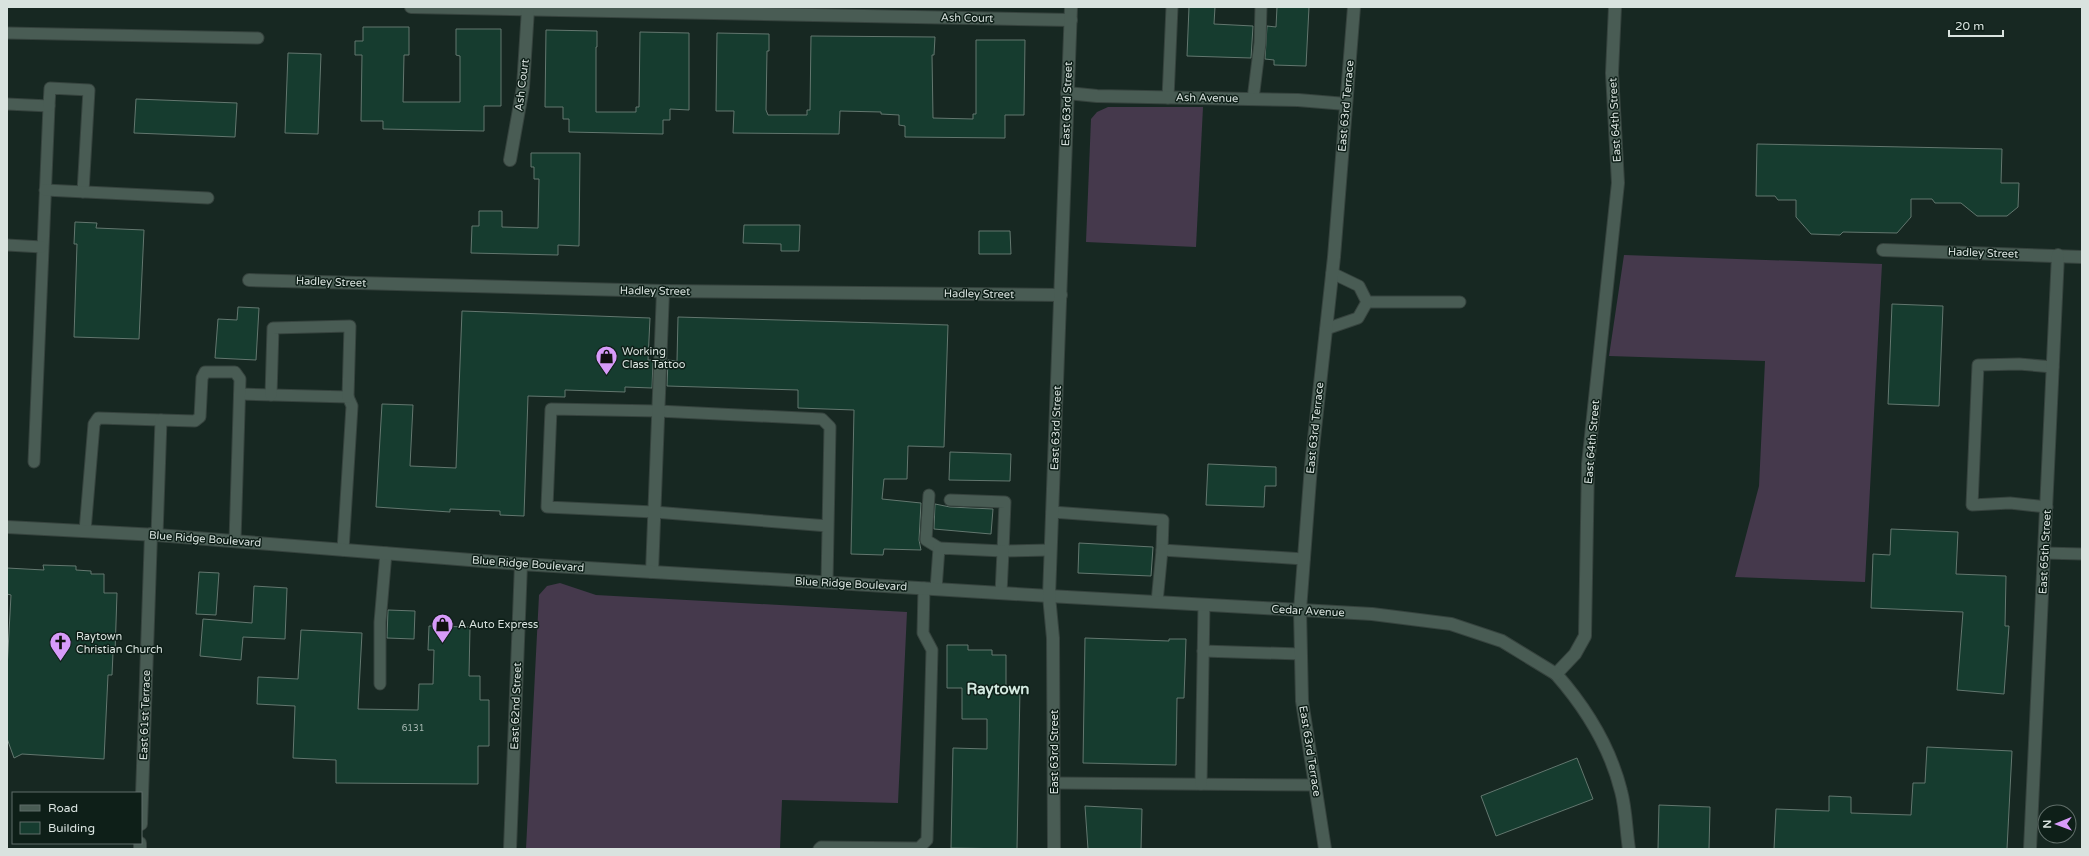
<svg xmlns="http://www.w3.org/2000/svg" width="2089" height="856" font-family="'Varela Round',sans-serif">
	<style>
		.grass { fill: #45394c }
		.building { fill: #163c2f; stroke: #63776f }
		.lines { fill: none; stroke-linecap: round; stroke-linejoin: round }
		.service-casing { stroke: #36433e; stroke-width: 13 }
		.minor-casing { stroke: #36433e; stroke-width: 14 }
		.tertiary-casing { stroke: #36433e; stroke-width: 14 }
		.service { stroke: #495c54; stroke-width: 11 }
		.minor { stroke: #495c54; stroke-width: 12 }
		.tertiary { stroke: #495c54; stroke-width: 12 }
		.labels { text-anchor: middle; dominant-baseline: central; stroke-width: 3; stroke-linejoin: round; paint-order: stroke }
		.number-label { font-size: 9px; fill: #a8b9b3 }
		.street-label { font-size: 11px; fill: #d9e3df; stroke: #0e1f18 }
		.poi-label { font-size: 11px; fill: #d9e3df; stroke: #0e1f18; text-anchor: start }
		.district-label { font-size: 15px; font-weight: bold; fill: #d3e9e0; stroke: #0e1f18 }
	</style>
	<rect width="100%" height="100%" fill="#172822"/>
	<g class="grass">
		<polygon points="1108,107 1203,107 1196,247 1086,242 1091,119 1097,112"/>
		<polygon points="1624,255 1882,264 1865,582 1735,577 1759,486 1765,361 1609,356"/>
		<polygon points="560,583 596,595 907,612 898,803 782,800 780,849 526,849 539,595 547,586"/>
	</g>
	<g class="building">
		<polygon points="1189,7 1215,7 1214,24 1253,26 1251,58 1187,56"/>
		<polygon points="1277,7 1309,7 1306,66 1274,65 1274,60 1265,59 1267,26 1276,27"/>
		<polygon points="363,27 409,27 409,55 404,55 403,102 460,102 460,56 456,55 456,29 501,29 501,106 484,106 484,131 383,129 383,121 361,121 362,55 355,55 355,41 363,41"/>
		<polygon points="546,30 597,31 597,47 596,47 596,112 636,112 636,107 639,107 640,32 689,33 689,110 670,109 670,120 663,120 663,134 569,132 569,119 563,119 563,107 545,107"/>
		<polygon points="717,33 769,34 769,51 767,51 766,110 768,115 807,115 807,110 810,110 811,36 935,37 934,55 932,55 933,118 973,119 973,114 976,114 976,40 1025,40 1024,115 1005,115 1005,138 905,137 905,126 899,125 899,115 881,114 881,112 840,111 839,134 733,133 734,111 716,111"/>
		<polygon points="288,53 321,54 318,134 285,133"/>
		<polygon points="136,99 237,103 235,137 134,133"/>
		<polygon points="1757,144 2002,149 2001,183 2019,183 2018,207 2007,216 1977,216 1961,203 1935,203 1932,199 1911,199 1911,217 1897,233 1843,232 1840,235 1811,234 1796,217 1796,200 1778,200 1775,196 1756,196"/>
		<polygon points="531,153 580,153 579,246 558,245 558,255 471,253 472,226 479,226 479,211 502,211 502,227 538,228 539,179 534,179 534,167 531,167"/>
		<polygon points="75,222 97,223 96,228 144,230 139,339 74,337 77,244 74,244"/>
		<polygon points="744,225 800,225 799,251 781,251 781,244 743,243"/>
		<polygon points="979,231 1010,231 1011,254 979,254"/>
		<polygon points="1892,304 1943,306 1939,406 1888,404"/>
		<polygon points="238,307 259,308 256,360 215,358 218,319 237,320"/>
		<polygon points="462,311 650,318 648,360 653,360 652,388 625,387 625,392 565,390 565,397 528,396 524,516 500,515 500,511 450,509 450,512 376,507 382,404 413,405 410,466 456,468"/>
		<polygon points="678,317 948,325 944,447 908,446 907,479 884,479 882,499 921,503 919,540 921,550 884,549 883,555 851,554 854,410 798,408 798,390 667,386 668,360 677,361"/>
		<polygon points="950,452 1011,454 1010,481 949,480"/>
		<polygon points="1208,464 1276,467 1276,486 1265,486 1264,507 1206,505"/>
		<polygon points="935,504 950,507 993,509 991,534 934,529"/>
		<polygon points="1891,529 1958,532 1956,574 2006,576 2005,626 2009,626 2004,694 1957,690 1963,612 1871,608 1873,554 1890,555"/>
		<polygon points="1079,543 1153,547 1151,576 1078,573"/>
		<polygon points="43,565 76,566 76,570 91,571 91,574 104,574 104,593 117,593 115,653 113,653 112,675 108,675 104,759 22,754 14,758 9,744 7,738 7,669 11,595 7,594 7,568 44,570"/>
		<polygon points="199,572 219,573 216,615 196,614"/>
		<polygon points="254,586 287,588 285,639 243,637 241,660 200,656 203,619 252,623"/>
		<polygon points="388,610 415,611 414,639 387,638"/>
		<polygon points="429,626 470,627 469,676 480,676 480,700 489,700 489,746 478,746 478,784 336,783 336,760 293,758 295,706 257,704 258,677 298,679 301,630 362,633 358,709 418,710 419,684 433,684 434,650 428,650"/>
		<polygon points="1085,638 1169,641 1169,639 1186,639 1184,698 1177,698 1176,765 1083,763"/>
		<polygon points="947,645 968,645 968,650 992,650 992,655 1006,655 1006,689 1020,689 1017,849 951,848 953,748 987,749 987,719 962,719 962,688 947,688"/>
		<polygon points="1927,747 2012,751 2007,849 1774,849 1776,809 1829,811 1829,796 1851,797 1851,813 1911,815 1913,783 1925,783"/>
		<polygon points="1577,758 1593,799 1496,836 1481,796"/>
		<polygon points="1659,805 1710,807 1709,849 1658,849"/>
		<polygon points="1085,806 1142,809 1141,849 1088,849"/>
	</g>
	<g class="lines">
		<defs>
			<g id="service">
				<polyline points="7,33 258,38"/>
				<polyline points="1168,98 1172,7"/>
				<polyline points="1253,99 1260,43 1261,7"/>
				<polyline points="7,104 49,106 34,462"/>
				<polyline points="49,106 50,88 89,90 83,192"/>
				<polyline points="45,190 208,198"/>
				<polyline points="7,245 42,247"/>
				<polyline points="1367,302 1460,302"/>
				<polyline points="1326,329 1358,318 1367,302 1359,286 1332,273"/>
				<polyline points="240,394 348,397 352,406 343,550"/>
				<polyline points="271,395 273,328 350,326 348,397"/>
				<polyline points="929,495 926,540 939,548"/>
				<polyline points="950,500 1005,502 1003,551 1050,550"/>
				<polyline points="2047,507 2010,503 1972,505 1978,365 2019,364 2053,367"/>
				<polyline points="1052,512 1163,520 1162,550 1304,559"/>
				<polyline points="85,531 94,424 98,418 161,420"/>
				<polyline points="157,535 161,420 195,421 200,417 202,378 205,372 235,372 240,379 235,541"/>
				<polyline points="2044,553 2082,554"/>
				<path d="M827,582C828,531 829,479 830,427L822,419L658,411L551,409L547,507L654,512L828,526"/>
				<polyline points="936,589 939,548 1003,551 1001,593"/>
				<polyline points="1157,602 1162,550"/>
				<polyline points="1203,651 1300,654"/>
				<polyline points="380,684 380,622 386,553"/>
				<polyline points="1054,783 1315,785"/>
				<polyline points="1201,784 1204,605"/>
				<polyline points="819,849 821,847 919,848 927,840 932,650 923,633 924,588"/>
			</g>
			<g id="minor">
				<polyline points="411,7 1071,20"/>
				<path d="M1615,7L1612,73L1618,183L1588,464L1585,636L1575,654L1556,674C1586,708 1610,747 1621,791C1626,809 1626,830 1629,849"/>
				<polyline points="1067,93 1097,96 1298,100 1346,104"/>
				<polyline points="510,160 523,87 528,9"/>
				<polyline points="1883,250 2082,257"/>
				<polyline points="249,280 663,291 1061,295"/>
				<polyline points="652,572 663,291"/>
				<polyline points="1049,596 1372,614 1451,624 1502,641 1556,674"/>
				<polyline points="141,824 151,534"/>
				<polyline points="140,849 140,843"/>
				<polyline points="510,849 521,564"/>
				<polyline points="1325,849 1302,701 1300,610 1311,466 1334,257 1354,7"/>
				<polyline points="2030,849 2058,255"/>
			</g>
			<g id="tertiary">
				<polyline points="7,527 157,535 521,564 1049,596"/>
				<polyline points="1054,849 1053,638 1049,596 1071,7"/>
			</g>
		</defs>
		<use href="#service" class="service-casing"/>
		<use href="#minor" class="minor-casing"/>
		<use href="#tertiary" class="tertiary-casing"/>
		<use href="#service" class="service"/>
		<use href="#minor" class="minor"/>
		<use href="#tertiary" class="tertiary"/>
	</g>
	<defs>
		<symbol id="shop-pin" viewBox="-11 -11 22 30"><path d="M0 17L-7.5 6A9.5 9.5 0 1 1 7.5 6Z" fill="#d79bf9" stroke="#0e1f18"/><path d="M-5-2.5h2.3a2.7 3.5 0 0 1 5.4 0H5L5.5 6h-11ZM-1.5-2.5h3a1.5 2.3 0 0 0-3 0Z" fill="#111"/></symbol>
		<symbol id="church-pin" viewBox="-11 -11 22 30"><path d="M0 17L-7.5 6A9.5 9.5 0 1 1 7.5 6Z" fill="#d79bf9" stroke="#0e1f18"/><path d="M-1.2-6h2.4v3.5h3.3v2.4h-3.3V6h-2.4V-.1h-3.3v-2.4h3.3Z" fill="#111"/></symbol>
	</defs>
	<g fill-rule="evenodd">
		<use href="#shop-pin" x="594" y="344" width="25" height="34"/>
		<use href="#shop-pin" x="430" y="612" width="25" height="34"/>
		<use href="#church-pin" x="48" y="630" width="25" height="34"/>
	</g>
	<g class="labels">
		<g class="number-label">
			<text x="413" y="728">6131</text>
		</g>
		<g class="street-label">
			<text transform="translate(967 18) rotate(1)">Ash Court</text>
			<text transform="translate(522 85) rotate(-83)">Ash Court</text>
			<text transform="translate(1207 98) rotate(1)">Ash Avenue</text>
			<text transform="translate(1067 104) rotate(-88)">East 63rd Street</text>
			<text transform="translate(1346 106) rotate(-85)">East 63rd Terrace</text>
			<text transform="translate(1615 120) rotate(-93)">East 64th Street</text>
			<text transform="translate(1983 253) rotate(2)">Hadley Street</text>
			<text transform="translate(331 282) rotate(2)">Hadley Street</text>
			<text transform="translate(655 291) rotate(1)">Hadley Street</text>
			<text transform="translate(979 294) rotate(1)">Hadley Street</text>
			<text transform="translate(1056 428) rotate(-88)">East 63rd Street</text>
			<text transform="translate(1315 428) rotate(-84)">East 63rd Terrace</text>
			<text transform="translate(1592 442) rotate(-85)">East 64th Street</text>
			<text transform="translate(205 539) rotate(4)">Blue Ridge Boulevard</text>
			<text transform="translate(2045 552) rotate(-87)">East 65th Street</text>
			<text transform="translate(528 564) rotate(4)">Blue Ridge Boulevard</text>
			<text transform="translate(851 584) rotate(3)">Blue Ridge Boulevard</text>
			<text transform="translate(1308 611) rotate(3)">Cedar Avenue</text>
			<text transform="translate(516 706) rotate(-88)">East 62nd Street</text>
			<text transform="translate(145 715) rotate(-88)">East 61st Terrace</text>
			<text transform="translate(1310 751) rotate(81)">East 63rd Terrace</text>
			<text transform="translate(1054 752) rotate(-90)">East 63rd Street</text>
		</g>
		<g class="poi-label">
			<text x="622" y="351">Working<tspan x="622" dy="13">Class Tattoo</tspan></text>
			<text x="458" y="624">A Auto Express</text>
			<text x="76" y="636">Raytown<tspan x="76" dy="13">Christian Church</tspan></text>
		</g>
		<g class="district-label">
			<text x="998" y="689">Raytown</text>
		</g>
	</g>
	<rect width="2089" height="856" fill="none" stroke="#d9e3df" stroke-width="16"/>
	<rect x="12" y="792" width="130" height="52" fill="#0e1f18" stroke="#5f6d68"/>
	<rect x="20" y="805" width="20" height="6" fill="#495c54" stroke="#5f6d68"/>
	<text x="48" y="812" font-size="12" fill="#d9e3df">Road</text>
	<rect x="20" y="822" width="20" height="12" fill="#163c2f" stroke="#5f6d68"/>
	<text x="48" y="832" font-size="12" fill="#d9e3df">Building</text>
	<g transform="translate(2057 824) rotate(269)"><circle r="19" fill="#0e1f18" stroke="#5f6d68"/>
	<path d="M0-3L7 15L0 10L-7 15Z" fill="#d79bf9"/>
	<text y="-6" font-size="11" font-weight="bold" text-anchor="middle" fill="#d9e3df">N</text>
	</g>
	<path d="M1949 30v6h54v-6" fill="none" stroke="#d9e3df" stroke-width="2"/>
	<text x="1955" y="30" font-size="12" fill="#d9e3df" stroke="#0e1f18" stroke-width="3" paint-order="stroke">20 m</text>
</svg>
